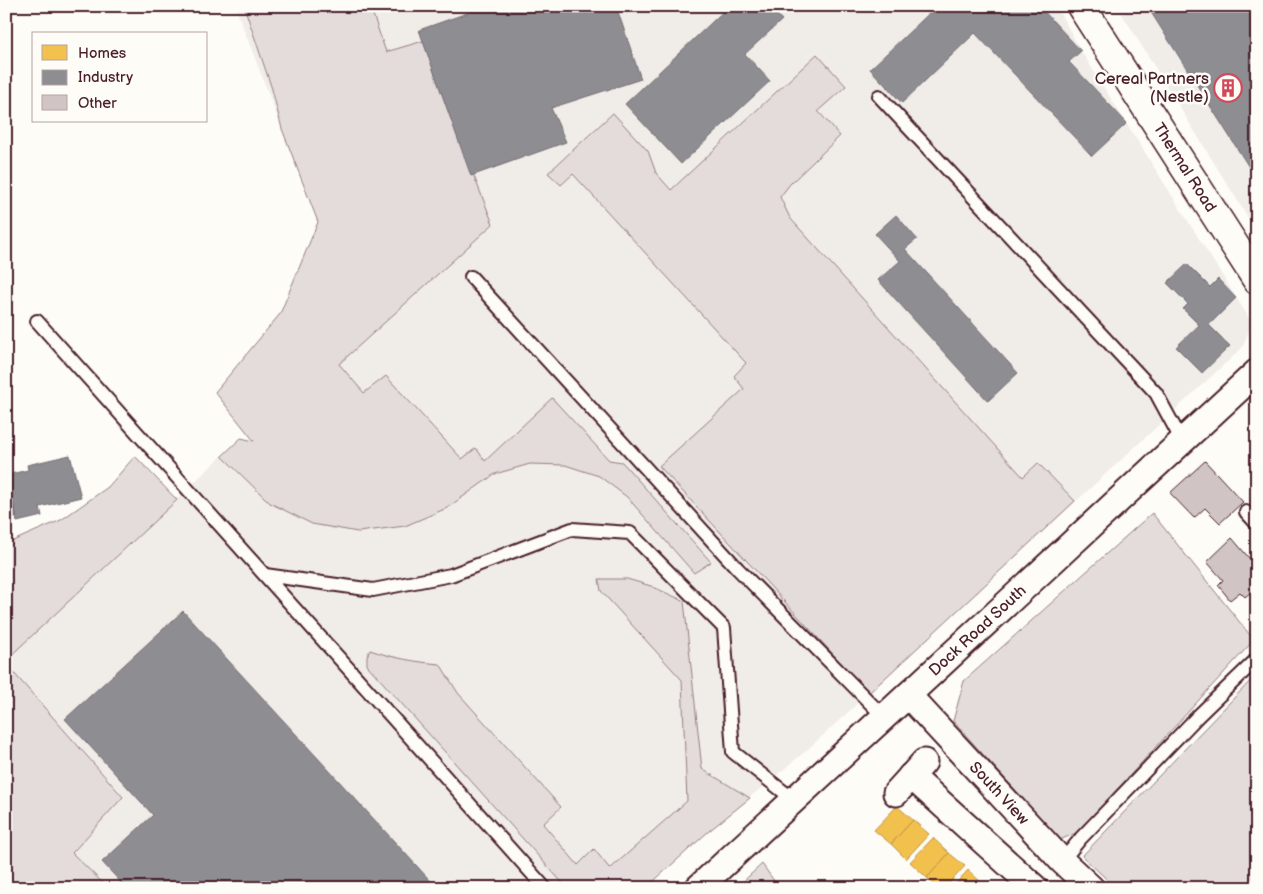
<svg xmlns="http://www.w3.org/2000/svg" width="1263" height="894" font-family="'Balsamiq Sans',sans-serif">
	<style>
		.built { fill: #f0ece8 }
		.green { fill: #e3dcda; stroke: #967e82 }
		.homes { fill: #f2c14e; stroke: #c09044 }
		.industry { fill: #8d8d92; stroke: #796c73 }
		.building { fill: #d0c5c4; stroke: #4a1f2b }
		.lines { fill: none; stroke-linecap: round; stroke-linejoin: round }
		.lane-casing { stroke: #4a1f2b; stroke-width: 16 }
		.street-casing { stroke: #4a1f2b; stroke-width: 29 }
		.secondary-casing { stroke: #4a1f2b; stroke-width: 31 }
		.lane { stroke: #fdfcf7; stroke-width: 12 }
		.street { stroke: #fdfcf7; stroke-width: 25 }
		.secondary { stroke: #fdfcf7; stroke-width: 28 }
		.labels { text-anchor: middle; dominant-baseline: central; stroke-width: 5; stroke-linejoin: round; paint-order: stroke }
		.poi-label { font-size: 16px; fill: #4a1f2b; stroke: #fdfcf7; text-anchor: end }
		.street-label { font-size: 16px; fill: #4a1f2b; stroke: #fdfcf7 }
	</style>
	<rect width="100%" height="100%" fill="#fdfcf7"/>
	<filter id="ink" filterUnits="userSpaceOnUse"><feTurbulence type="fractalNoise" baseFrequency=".02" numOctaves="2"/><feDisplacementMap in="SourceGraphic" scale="10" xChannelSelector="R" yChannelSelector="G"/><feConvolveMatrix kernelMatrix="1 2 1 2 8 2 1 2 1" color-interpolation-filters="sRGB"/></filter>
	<g filter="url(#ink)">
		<g class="built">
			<polygon points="235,6 1056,6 1081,51 1252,323 1242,348 807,750 709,831 646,888 108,888 72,853 123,796 6,664 6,660 241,438 254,442 493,223 282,129"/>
			<polygon points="1117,6 1257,6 1257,232"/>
		</g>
		<g class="green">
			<polygon points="244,6 370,6 386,52 423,41 452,121 493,224 339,364 364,393 386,376 462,459 476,448 485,461 552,398 609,460 622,462 711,562 694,573 627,497 599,476 565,465 530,464 495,474 447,508 405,526 358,532 312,524 270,503 222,456 241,438 254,441 215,392 280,314 318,222 282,129 272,89"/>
			<polygon points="817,54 846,86 818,111 840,136 790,184 780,197 790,218 1023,477 1038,463 1075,501 869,693 659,466 744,389 734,376 746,363 573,174 561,185 548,173 613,113 648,151 656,173 671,190"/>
			<polygon points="135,456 177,500 6,660 6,544 61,520 108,487"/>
			<polygon points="1152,513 1254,640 1078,832 1060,840 953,721 964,681"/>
			<path d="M599,579H627L651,586L684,601L702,769L750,798L709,831L646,888H567L367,665V656L370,650C393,658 416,662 440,664L458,693L561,807L543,824L578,865L594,849L610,869L687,801L682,680L601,591Z"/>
			<polygon points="6,664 123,797 72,853 108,888 6,888"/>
			<polygon points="1257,674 1257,888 1116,888 1082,856"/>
			<polygon points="762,864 777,885 776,888 736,888"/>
		</g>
		<g class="homes">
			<polygon points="897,806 913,820 891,844 874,830"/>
			<polygon points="913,820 929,834 906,859 891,844"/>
			<polygon points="933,838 949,853 927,878 910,862"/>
			<polygon points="949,853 965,866 945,888 938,888 927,878"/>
			<polygon points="968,870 984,885 981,888 952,888"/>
		</g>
		<g class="industry">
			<polygon points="487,6 616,6 641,79 551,108 566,142 471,176 419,30"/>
			<polygon points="729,6 769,6 782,20 745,54 770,81 681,164 625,104"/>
			<polygon points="937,6 1039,6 1081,51 1069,62 1127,123 1092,156 975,33 902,103 870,69"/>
			<polygon points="1147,6 1257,6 1257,169 1252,172"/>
			<polygon points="896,215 917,239 905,249 1018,373 988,401 878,280 900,261 875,234"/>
			<polygon points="1187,264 1210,287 1218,279 1236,298 1209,325 1230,346 1202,373 1176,347 1199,325 1183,309 1188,304 1167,283"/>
			<polygon points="70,455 81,497 40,507 42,516 17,522 6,475 28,470 27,465"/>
			<polygon points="6,477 17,517 6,520"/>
			<polygon points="183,611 437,888 126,888 102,862 153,815 65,719"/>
		</g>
		<g class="building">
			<polygon points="1205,461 1243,502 1220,523 1205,508 1194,518 1170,493"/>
			<polygon points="1232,538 1249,558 1252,555 1257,560 1257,587 1245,597 1240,592 1230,600 1218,585 1223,580 1207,562"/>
		</g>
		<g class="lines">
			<defs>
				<g id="lane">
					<polyline points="879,96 1156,393 1182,441"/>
					<polyline points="471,277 738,569 884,717"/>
					<polyline points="37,321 545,888"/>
					<polyline points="1246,512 1257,524"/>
					<polyline points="265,575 373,590 451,575 572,529 630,533 724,628 733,752 794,800"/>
					<polyline points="1062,861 1081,838 1198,716 1257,659"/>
				</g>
				<g id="street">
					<path id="s1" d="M908,695L1062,861L1091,888"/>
					<polyline points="911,776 1035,888"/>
					<polyline points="896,793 924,762"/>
					<path id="s2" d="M698,888L908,695L1257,372"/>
				</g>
				<g id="secondary">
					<path id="s3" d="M1081,6L1257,280"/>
				</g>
			</defs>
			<use href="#lane" class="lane-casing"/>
			<use href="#street" class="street-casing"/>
			<use href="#secondary" class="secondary-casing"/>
			<use href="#lane" class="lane"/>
			<use href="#street" class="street"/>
			<use href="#secondary" class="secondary"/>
		</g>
	</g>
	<defs>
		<symbol id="building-ring" viewBox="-11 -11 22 22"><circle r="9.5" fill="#fdfcf7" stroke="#d1495b" stroke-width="1.5"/><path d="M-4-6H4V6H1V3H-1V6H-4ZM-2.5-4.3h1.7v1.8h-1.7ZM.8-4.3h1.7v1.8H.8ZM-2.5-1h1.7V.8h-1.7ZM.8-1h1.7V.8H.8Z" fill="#d1495b"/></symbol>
	</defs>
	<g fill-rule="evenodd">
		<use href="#building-ring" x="1212" y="72" width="32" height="32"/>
	</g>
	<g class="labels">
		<g class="poi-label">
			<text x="1209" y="79">Cereal Partners<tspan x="1209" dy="18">(Nestle)</tspan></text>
		</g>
		<g class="street-label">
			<text stroke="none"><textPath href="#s3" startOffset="192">Thermal Road</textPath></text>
			<text stroke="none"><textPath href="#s2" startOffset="380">Dock Road South</textPath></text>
			<text stroke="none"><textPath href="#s1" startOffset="134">South View</textPath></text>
		</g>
	</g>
	<rect width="1263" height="894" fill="none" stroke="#fdfcf7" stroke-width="25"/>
	<rect x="12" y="12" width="1238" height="869" fill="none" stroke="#4a1f2b" stroke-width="2" filter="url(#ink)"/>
	<rect x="32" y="32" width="175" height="90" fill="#fdfcf7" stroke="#b5a4a5"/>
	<rect x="42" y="45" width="25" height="15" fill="#f2c14e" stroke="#b5a4a5"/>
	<text x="78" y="58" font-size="15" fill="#4a1f2b">Homes</text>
	<rect x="42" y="70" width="25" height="15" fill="#8d8d92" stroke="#b5a4a5"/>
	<text x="78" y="82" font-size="15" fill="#4a1f2b">Industry</text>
	<rect x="42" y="95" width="25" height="15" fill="#d0c5c4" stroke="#b5a4a5"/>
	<text x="78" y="108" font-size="15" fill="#4a1f2b">Other</text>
</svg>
